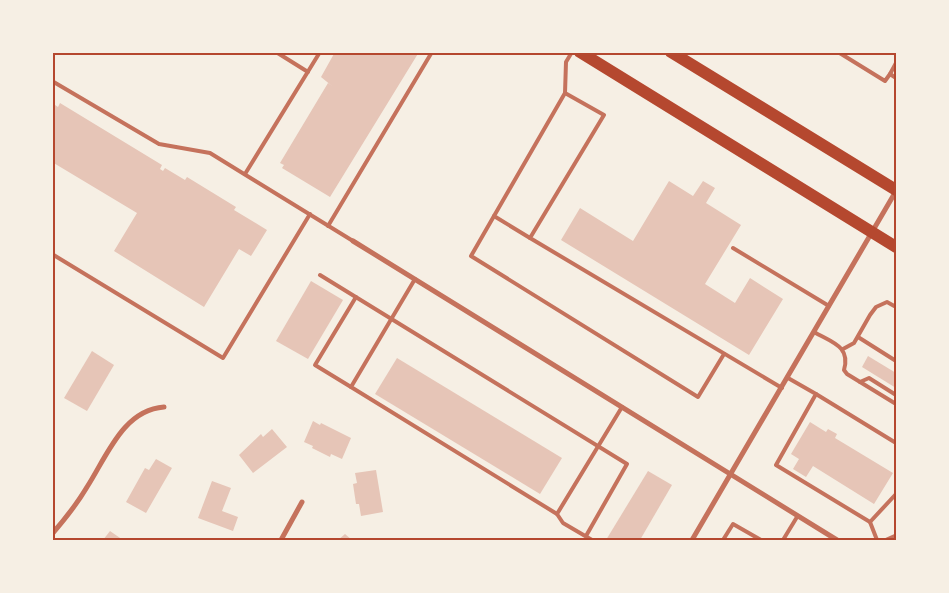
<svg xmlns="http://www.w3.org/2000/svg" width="949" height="593" font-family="Commissioner,sans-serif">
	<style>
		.building { fill: #e6c5b7 }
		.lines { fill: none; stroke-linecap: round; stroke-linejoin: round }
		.service { stroke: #c5725c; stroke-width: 4 }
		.minor { stroke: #c5725c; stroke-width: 5 }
		.trunk { stroke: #b5482f; stroke-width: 12 }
		.neatline { fill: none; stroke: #b5482f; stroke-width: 2 }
	</style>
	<rect width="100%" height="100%" fill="#f6efe4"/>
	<g class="building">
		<polygon points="335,52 419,52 330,197 282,168 284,165 280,163 328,83 332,86 321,77"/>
		<polygon points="52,103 58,107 60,103 162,165 160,169 163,171 165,168 185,180 187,177 236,207 234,210 267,230 251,256 239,249 204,307 114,251 137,213 52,162"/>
		<polygon points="669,181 693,196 703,181 715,188 706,203 741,225 705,284 735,303 750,278 783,299 749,355 561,240 580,208 633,241"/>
		<polygon points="311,281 343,300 308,359 276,341"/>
		<polygon points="92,351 114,365 87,411 64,398"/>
		<polygon points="868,356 896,373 896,388 862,367"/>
		<polygon points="397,358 562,458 540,494 375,394"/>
		<polygon points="313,421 320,425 321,423 351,438 342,459 331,454 330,457 312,448 313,446 304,442"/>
		<polygon points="810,422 826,432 828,429 837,434 835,438 893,473 874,504 813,466 806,477 793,469 799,459 791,454"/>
		<polygon points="272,429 287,447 253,473 239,455 261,434 263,437"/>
		<polygon points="156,459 172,468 146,513 126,502 145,468 149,470"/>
		<polygon points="376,470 383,512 361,516 359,504 356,504 353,484 357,483 355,473"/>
		<polygon points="648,471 672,485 640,540 606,540"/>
		<polygon points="212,481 231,488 222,511 238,517 233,531 198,518"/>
		<polygon points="110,531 123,540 103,540"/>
		<polygon points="345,534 352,540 338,540"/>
	</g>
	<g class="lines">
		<g class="service">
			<polyline points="276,52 308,72"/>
			<polyline points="572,52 566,62 565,93 604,115 530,238 782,388"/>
			<polyline points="838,52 885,81 890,74 896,78"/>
			<polyline points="890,74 896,63"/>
			<polyline points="52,81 159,144 210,153 353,241"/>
			<polyline points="245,174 320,52"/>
			<polyline points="494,216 471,256 698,397 724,354"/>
			<polyline points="328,226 432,52"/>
			<polyline points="530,238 494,216 565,93"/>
			<polyline points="733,248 829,306"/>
			<polyline points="52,254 223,358 310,214"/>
			<polyline points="320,275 627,464 586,536"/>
			<polyline points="415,279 351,387 557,514"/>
			<path d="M814,332C831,342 851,346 844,370L847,374L896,404"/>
			<polyline points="858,337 896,361"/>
			<polyline points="843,349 854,343 870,315 876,307 887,302 896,307"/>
			<polyline points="788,378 816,394 776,465 870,522 877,540"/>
			<polyline points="860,382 869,378 896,395"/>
			<polyline points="351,387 315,365 356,297"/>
			<polyline points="816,394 896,443"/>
			<polyline points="870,522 896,494"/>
			<polyline points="592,540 563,523 557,514 622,407"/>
			<polyline points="723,540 733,524 761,540"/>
			<polyline points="783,540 797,517"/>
		</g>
		<g class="minor">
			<polyline points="353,241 837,540"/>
			<path d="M52,534C65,519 77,504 87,487C107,456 123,410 164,407"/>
			<polyline points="281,540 302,502"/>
			<polyline points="692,540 896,191"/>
			<polyline points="887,540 896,536"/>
		</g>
		<g class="trunk">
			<polyline points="580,52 896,247"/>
			<polyline points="671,52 896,190"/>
		</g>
	</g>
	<rect width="949" height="593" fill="none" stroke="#f6efe4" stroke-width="108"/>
	<rect x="54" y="54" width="841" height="485" class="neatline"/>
</svg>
